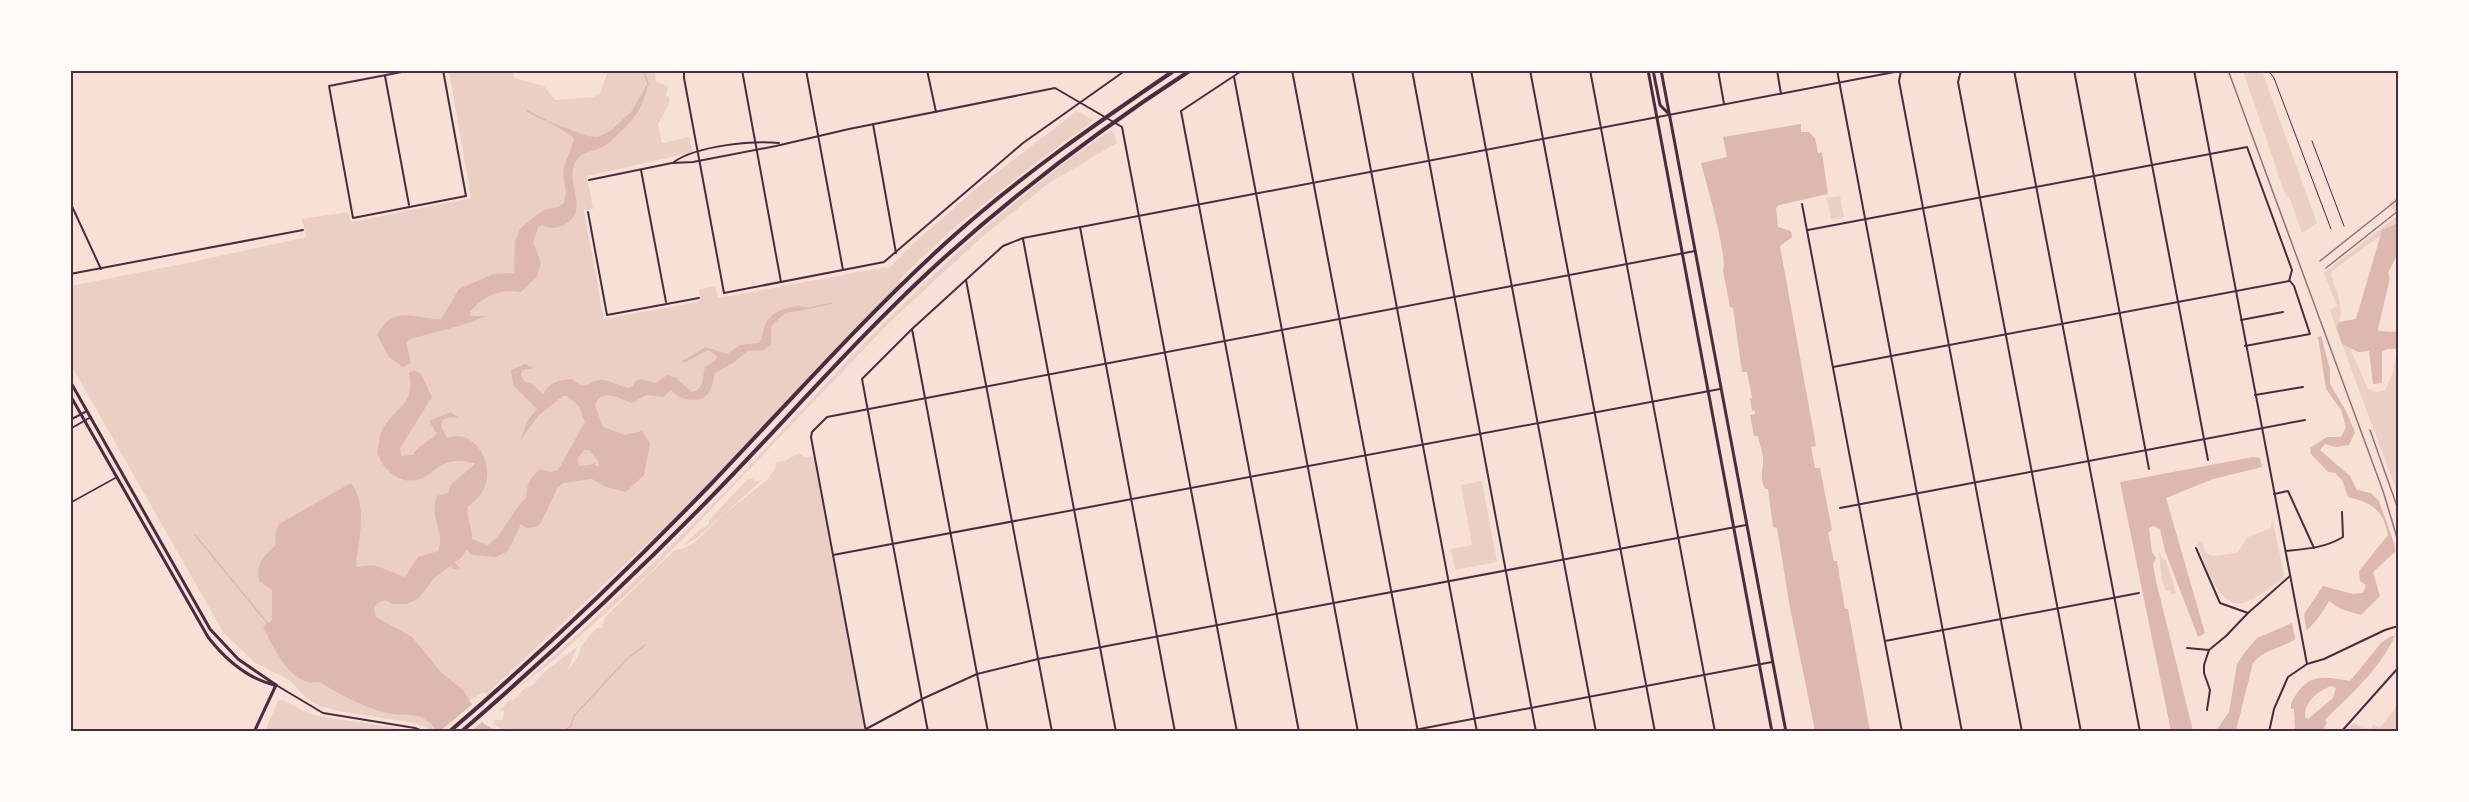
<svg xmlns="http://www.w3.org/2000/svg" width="2469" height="802" font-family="'Sofia Sans Condensed',sans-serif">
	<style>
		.green { fill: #ebcfc5 }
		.water { fill: #dcb8b0; fill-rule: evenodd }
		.pier { fill: #f7e1d7 }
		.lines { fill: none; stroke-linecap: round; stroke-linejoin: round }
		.stream { stroke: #dcb8b0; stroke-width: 1.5 }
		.service { stroke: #4a2c40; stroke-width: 1 }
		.pedestrian { stroke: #4a2c40; stroke-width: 1.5 }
		.minor { stroke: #4a2c40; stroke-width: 2 }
		.secondary { stroke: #4a2c40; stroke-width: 3 }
		.primary { stroke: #4a2c40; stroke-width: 3 }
		.motorway { stroke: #4a2c40; stroke-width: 4 }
		.tram { stroke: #8f747c; stroke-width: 1.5 }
		.rail { stroke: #8f747c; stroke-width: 1.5 }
		.neatline { fill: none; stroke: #4a2c40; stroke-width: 2 }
	</style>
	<rect width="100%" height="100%" fill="#f7e1d7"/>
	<g class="green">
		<path d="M449,71H513L514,78L544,86L555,100L593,97L600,93L608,71H655L656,82L668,86L666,95L670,98L669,104L658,124L662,143L689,137L693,152L587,176L593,209L584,210L604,319L697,302L700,300L699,289L715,286L718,298L886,267L888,269L916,241L978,187L1077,111L1094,120C1027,170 957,220 899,280L902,284L708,487L493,688L487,696L484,692L472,699L437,730V731C430,731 423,725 415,723L338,711L320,706L307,699L289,680L254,662L223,632L71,365L70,286L192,262L306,237L302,219L348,212L351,222L471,198Z"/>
		<polygon points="2243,71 2262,71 2317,223 2302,233 2289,196 2286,197"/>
		<path d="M1111,130L1115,135L1117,143L1049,183L981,238L933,282L888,324L650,573L556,658L508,696C588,627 664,554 738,478C787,427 834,373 884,323C954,253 1028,186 1111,130Z"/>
		<polygon points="1840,196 1844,217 1831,219 1827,198"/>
		<path d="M2398,196V225L2382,230L2380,236L2332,271L2331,275C2336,290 2347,312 2336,327L2330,310L2337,306L2324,273L2398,215L2388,204Z"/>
		<polygon points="2342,344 2350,348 2368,389 2377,392 2385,390 2393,373 2395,359 2398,357 2398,495"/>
		<polygon points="799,453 805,457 814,456 866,731 507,732 493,724 495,720 503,720 504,711 499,710 510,700 513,701 526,687 533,685 544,672 577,647 567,672 579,655 581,646 597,628 602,628 605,617 675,550 684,548 695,542 723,515 768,479 775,468 776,462 785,461"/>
		<polygon points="752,478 755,482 762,480 697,538 683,546 699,530 709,524 709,520 747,480"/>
		<polygon points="1482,481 1497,562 1455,570 1451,549 1472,545 1461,485"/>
		<path d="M2272,517L2284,575L2282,580C2271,587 2258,597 2246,602C2219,613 2204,561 2197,542L2202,541L2206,553L2212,556L2237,553L2248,537L2271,528Z"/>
		<polygon points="2159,553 2166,561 2176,593 2171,595 2170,590 2166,591 2162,580"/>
		<polygon points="283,700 312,715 415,731 265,731 278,701"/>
		<polygon points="2398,704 2398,731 2344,731 2353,723 2370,729 2374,724 2380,728"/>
	</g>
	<g class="water">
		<path d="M648,83C644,106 635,119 618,134C614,138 610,143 604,146C595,152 582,151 576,161C563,181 592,210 564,225C556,229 550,229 542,225L538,228L533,242L541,263L537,276L521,292C498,289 485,295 470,312V316H487L459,326L410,339L406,342L411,363L403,367L389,357L377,335C394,303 415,320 441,319L459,289L493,274L514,273L515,242L520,229L536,215L544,210L558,207L564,203L566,193L563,170L574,140L572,136L545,120L587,136L598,137L610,131L631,112Z"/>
		<path d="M1801,124V132H1809L1815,138L1818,153L1822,152L1828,194L1779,205L1776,208L1778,227L1791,231L1792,237L1780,246L1816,446L1811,447L1815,468H1820L1832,530L1828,533L1834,561H1837L1845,609H1848L1870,731H1815L1790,608L1777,528L1773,527L1768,489H1765C1759,476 1763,471 1763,462C1764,454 1759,444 1758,436H1754L1750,415L1755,414V411L1752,410L1750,399L1752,398L1747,372H1742L1733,308L1730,307L1723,271C1728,256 1706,183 1701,163L1727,157L1723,137Z"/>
		<polygon points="2396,224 2398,225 2398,256 2396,257 2388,273 2390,278 2378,329 2379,331 2398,332 2398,349 2387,349 2382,352 2382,383 2373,384 2369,351 2358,352 2342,344 2336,327 2339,322 2356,319 2382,230"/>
		<path d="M797,306L811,308C788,315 790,306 771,327V345L764,350L747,351L735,362L715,373C713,381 712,390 706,396C696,404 678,399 671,390L663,397L646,395L632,403C619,399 602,387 595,405L603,427L625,435L642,431L650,443L644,475L626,492L606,487L592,479L563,483L557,489L540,524L536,527L526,528L521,524L508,551L496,557L471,555L467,550L460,559L454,562L460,568L454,569L450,566L435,577L418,599L406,604H392L386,600L377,603L374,609L376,617L412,637L441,672L463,690L484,724L497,731H437C419,707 408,719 383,712C360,705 340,695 320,682C291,688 274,648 263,627L272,620V590L259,581C255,564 264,556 275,546L276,530L279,524L349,484H352C368,507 358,541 356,567L374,565L405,577L418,557L438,551C446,532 428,516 437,496L448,493L451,484L474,465L475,463C465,462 457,459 447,463C436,466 430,476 420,479C400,486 382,469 377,452C379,445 379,436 382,430C396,405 415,407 409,373L414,370L421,374L432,397L400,448L401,456L413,455L417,449L437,434L429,421L451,412L459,418L450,417L443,420L441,426L447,438C480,425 507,483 468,506C465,517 473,528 472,539L488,545C498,541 514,508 526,498C526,485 531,477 540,469L551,472L558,470L585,422L579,406L567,396H563L539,415L521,439L528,420L537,409L513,385L511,370L525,364L534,368L522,370L521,375L524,381L532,384L543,394C550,382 558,380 572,379C589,395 587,378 603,380C611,381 620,386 628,388L633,386L635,381L641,379L656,383L667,375L675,377L692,392C705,389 702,378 705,367L715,361L717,356L708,350L684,363L682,361L706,347L727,354L740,345L758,343L762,339C764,317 774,310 797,306ZM584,450H589L598,461L599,466H595L594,462L591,465L579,466L578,458Z"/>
		<path d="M2321,336L2330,369V384L2346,411L2355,432L2349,445L2335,447L2325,444L2320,450L2350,476L2357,490L2371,493L2379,501L2395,546V552L2373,572L2380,596L2361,615L2341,609L2329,601C2321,616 2309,631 2294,640C2280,649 2265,649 2253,663L2236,731L2215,732L2229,712L2237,664L2245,652L2257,638L2290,624L2304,614L2323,586L2353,594L2363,593L2366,585L2360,581L2359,571L2388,535C2383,509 2372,503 2348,497L2342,480L2335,473L2328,472L2311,454L2310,448L2327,437H2341L2346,427L2341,410L2326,389L2318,337Z"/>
		<polygon points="2253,457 2260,458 2262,467 2213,479 2166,498 2205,633 2198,637 2165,551 2160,529 2153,526 2149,528 2152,552 2156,558 2153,565 2156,581 2193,731 2171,731 2120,482"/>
		<path d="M2391,636H2395C2379,670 2351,694 2325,720L2327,723L2322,731H2295L2294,709H2291V704C2306,673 2321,676 2350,681L2381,643ZM2331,686L2336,688L2333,698L2308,719L2305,717C2304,702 2318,691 2331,686Z"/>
	</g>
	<g class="pier">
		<polygon points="2303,610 2307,632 2296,642 2291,619"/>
		<polygon points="474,703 484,720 471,732 440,731"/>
	</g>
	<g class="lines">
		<g class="stream">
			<polyline points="646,70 645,74 648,84"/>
			<polyline points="527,111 545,120"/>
			<polyline points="810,308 832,303"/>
			<polyline points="195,535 269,625"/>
			<polyline points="562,732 571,726 574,716 626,660 645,645"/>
		</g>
		<g class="service">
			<polyline points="2268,70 2274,78 2331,229"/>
			<polyline points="2312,141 2344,226"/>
		</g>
		<polyline class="pedestrian" points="70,503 117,477"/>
		<g class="minor">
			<polyline points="412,70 329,86 353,218 466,196 443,70"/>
			<polyline points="684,70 684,78 724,293 884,262 1023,143 1126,70"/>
			<polyline points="742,70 781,282"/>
			<polyline points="806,70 843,270"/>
			<polyline points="927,70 936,112"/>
			<polyline points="1243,70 1181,111 1299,732"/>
			<polyline points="1292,70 1418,732"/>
			<polyline points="1352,70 1477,732"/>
			<polyline points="1412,70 1536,732"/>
			<polyline points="1471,70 1596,732"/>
			<polyline points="1530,70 1655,732"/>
			<polyline points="1590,70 1715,732"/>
			<polyline points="1718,70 1724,104"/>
			<polyline points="1777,70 1781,94"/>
			<polyline points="1837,70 1962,732"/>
			<polyline points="1961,70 1958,82 2081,732"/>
			<polyline points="2014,70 2140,732"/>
			<polyline points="2074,70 2149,469"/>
			<polyline points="2134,70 2208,460"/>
			<polyline points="2194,70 2307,664"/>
			<polyline points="1901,71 1899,81 2022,732"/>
			<polyline points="385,76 409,205"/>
			<polyline points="1234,77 1358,732"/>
			<polyline points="873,124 896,253"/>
			<path d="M674,162C696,146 753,140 779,143"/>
			<polyline points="641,170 666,302"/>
			<polyline points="589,180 672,163 693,162 776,146 849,129 1055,88 1122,127 1237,732"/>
			<polyline points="70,202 101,269"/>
			<polyline points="1802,204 1902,732"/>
			<polyline points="588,212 607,315 699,298"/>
			<polyline points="1080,227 1175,732"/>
			<polyline points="1808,230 2247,147 2292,270 2289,281 1833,367"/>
			<polyline points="1023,239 1116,732"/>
			<polyline points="70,274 303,230"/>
			<polyline points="966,280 1052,732"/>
			<polyline points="2241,320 2283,312"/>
			<polyline points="912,329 988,732"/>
			<polyline points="2245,346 2310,334 2294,286 2290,281"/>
			<polyline points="2255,395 2303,387"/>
			<polyline points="70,420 87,411"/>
			<polyline points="70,429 91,417"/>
			<polyline points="2274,494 2288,491 2314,548"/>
			<polyline points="1840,508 2305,420"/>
			<polyline points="2196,548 2220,603 2248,613"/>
			<path d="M2286,551C2306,549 2325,548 2343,537L2342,512"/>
			<polyline points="833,555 1720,389"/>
			<polyline points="1885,641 2139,593"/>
			<polyline points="2187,648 2209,650 2226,636 2248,613 2290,576"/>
			<polyline points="276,685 323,713 415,728 425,732"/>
			<polyline points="2207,710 2210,690 2204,673 2204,665 2209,650"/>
			<polyline points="866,729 922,699 977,674 1038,659 1746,525"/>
			<polyline points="866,732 811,437 812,432 827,417 1695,251"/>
			<polyline points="928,732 862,379 912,329 1003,246 1023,238 1905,70"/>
			<polyline points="1404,732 1772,662"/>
			<polyline points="2159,732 2165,730"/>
			<polyline points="2269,732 2274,709 2288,677 2307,664 2324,659 2385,630 2398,626"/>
			<polyline points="2341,732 2398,668"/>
		</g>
		<g class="secondary">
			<polyline points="70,381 210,629 238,659 276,685"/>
			<path d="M70,395L208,637C225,659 247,678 274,685"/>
			<polyline points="254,732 276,685"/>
		</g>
		<g class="primary">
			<polyline points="1648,70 1772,732"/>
			<polyline points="1653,70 1660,105 1668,113"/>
			<polyline points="1661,70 1786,732"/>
		</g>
		<g class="motorway">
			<path d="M449,732C540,654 628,570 711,484C790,401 865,316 950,239C1020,176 1097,123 1175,70"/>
			<path d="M461,732C549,656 633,577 714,494C788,418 857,338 935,266C1015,193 1100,129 1191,70"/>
		</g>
		<g class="tram">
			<polyline points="2320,261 2398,199"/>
			<polyline points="2326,268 2398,211"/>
		</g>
		<g class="rail">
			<polyline points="2228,70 2383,491 2398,541"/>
			<polyline points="2370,430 2398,509"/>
		</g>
	</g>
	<rect width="2469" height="802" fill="none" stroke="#fffaf5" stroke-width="144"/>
	<rect x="72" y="72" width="2325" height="658" class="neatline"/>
</svg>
